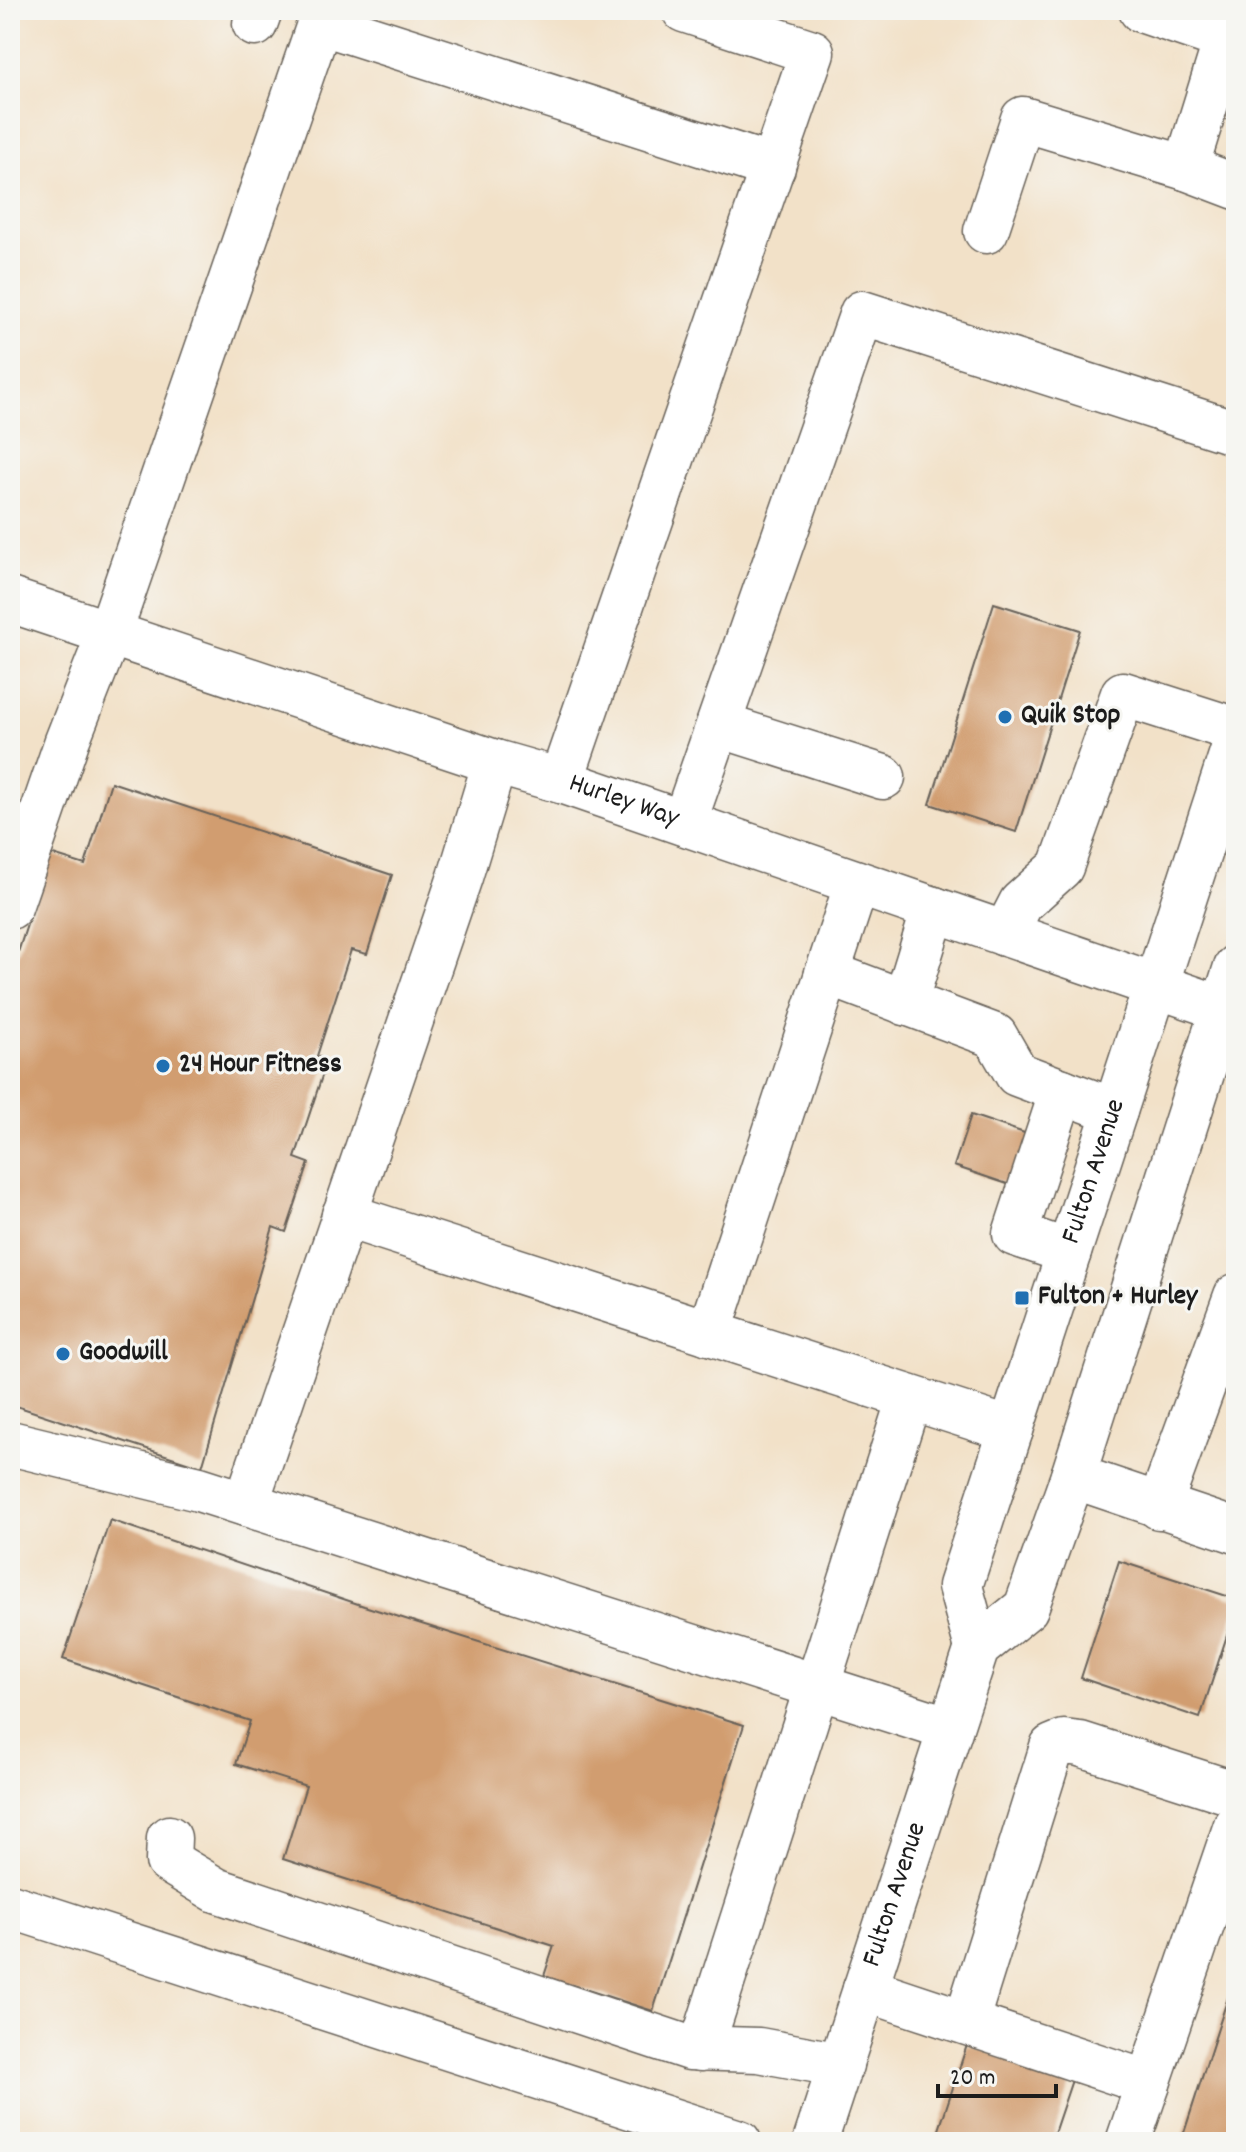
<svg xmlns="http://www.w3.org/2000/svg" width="1246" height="2152" font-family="Dekko,sans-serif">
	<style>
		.building { fill: #d19d6f }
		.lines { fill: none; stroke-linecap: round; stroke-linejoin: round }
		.minor-casing { stroke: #676158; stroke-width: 47 }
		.major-casing { stroke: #676158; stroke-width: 47 }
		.minor { stroke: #fff; stroke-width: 44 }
		.major { stroke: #fff; stroke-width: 44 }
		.poi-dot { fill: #1f6fb2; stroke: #f6f6f2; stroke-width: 3 }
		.labels { text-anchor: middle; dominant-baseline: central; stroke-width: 6; stroke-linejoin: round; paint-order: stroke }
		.poi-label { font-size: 28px; font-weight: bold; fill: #1c1c1c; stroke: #f6f6f2; text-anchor: start }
		.street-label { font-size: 28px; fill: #1c1c1c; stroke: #f6f6f2 }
	</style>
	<rect width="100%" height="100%" fill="#f6f6f2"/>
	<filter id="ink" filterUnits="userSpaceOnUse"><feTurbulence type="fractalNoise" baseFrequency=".0125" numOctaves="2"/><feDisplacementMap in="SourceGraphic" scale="16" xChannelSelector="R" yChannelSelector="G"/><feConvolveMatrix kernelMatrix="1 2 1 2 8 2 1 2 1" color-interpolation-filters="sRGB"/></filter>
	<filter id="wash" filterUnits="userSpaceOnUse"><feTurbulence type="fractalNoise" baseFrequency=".006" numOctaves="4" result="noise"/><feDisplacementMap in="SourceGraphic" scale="32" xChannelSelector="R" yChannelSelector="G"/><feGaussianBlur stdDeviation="1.8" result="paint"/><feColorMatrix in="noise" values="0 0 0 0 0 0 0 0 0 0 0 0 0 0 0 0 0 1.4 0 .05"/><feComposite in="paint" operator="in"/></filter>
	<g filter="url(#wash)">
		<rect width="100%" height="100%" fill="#f2e1c8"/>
		<g id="blocks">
			<g class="building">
				<polygon points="994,603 1080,630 1016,832 930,804"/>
				<polygon points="111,782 392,875 367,954 351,950 317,1056 327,1061 295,1158 309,1163 286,1232 273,1227 202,1467 10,1404 10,977 50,854 85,865"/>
				<polygon points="971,1115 1045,1140 1028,1191 954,1166"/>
				<polygon points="110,1520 364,1606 744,1725 653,2011 544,1976 554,1946 283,1859 306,1786 236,1764 250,1721 63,1659"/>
				<polygon points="1119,1561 1236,1599 1236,1608 1200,1718 1081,1678"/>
				<polygon points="1235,1976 1236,2142 1181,2142"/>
				<polygon points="967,2045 1072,2080 1051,2142 935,2142"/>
			</g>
		</g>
	</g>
	<g filter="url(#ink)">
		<use href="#blocks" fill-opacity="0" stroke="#676158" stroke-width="2"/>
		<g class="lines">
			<defs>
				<g id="minor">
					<polyline points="1141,10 1226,39 1186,168 1236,187"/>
					<polyline points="320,22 773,167"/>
					<polyline points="255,24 260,10"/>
					<polyline points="986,231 1023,119 1186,168"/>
					<path id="s1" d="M10,600L495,762L561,781L1236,1013"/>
					<polyline points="719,725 883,777"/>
					<polyline points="561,781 812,52 684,10"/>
					<polyline points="684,823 862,313 1236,433"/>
					<polyline points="10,907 67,741 109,634 324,10"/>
					<polyline points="1005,934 1021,903 1061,867 1123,694 1236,730"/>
					<polyline points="827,973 995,1036 1017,1074 1115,1111"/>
					<polyline points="905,1003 934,909"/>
					<polyline points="1062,1091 1015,1234 1069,1252"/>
					<polyline points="344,1215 1011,1430"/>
					<polyline points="709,1333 857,883"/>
					<polyline points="10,1443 199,1489 950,1729"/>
					<polyline points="1073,1476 1236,1531"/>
					<polyline points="246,1504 460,877 495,762"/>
					<polyline points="1159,1507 1236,1296"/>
					<polyline points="169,1838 168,1861 216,1890 689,2048 759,2050 841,2065"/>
					<polyline points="10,1906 739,2142"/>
					<polyline points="865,1989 1148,2083"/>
					<polyline points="966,2022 1052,1747 1064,1742 1080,1744 1236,1794"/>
					<polyline points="701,2049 909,1399"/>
					<polyline points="1128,2142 1236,1825"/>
				</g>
				<g id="major">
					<path id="s2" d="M977,1648L960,1586L1236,740"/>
					<path id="s3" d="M815,2142L977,1648L1026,1608L1073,1476L1236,967"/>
				</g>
			</defs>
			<use href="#minor" class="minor-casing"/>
			<use href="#major" class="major-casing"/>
			<use href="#minor" class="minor"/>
			<use href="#major" class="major"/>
		</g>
	</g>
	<g class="poi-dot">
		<circle cx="1005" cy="717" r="8"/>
		<circle cx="163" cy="1066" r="8"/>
		<rect x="1014" y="1290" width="16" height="16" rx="4"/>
		<circle cx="63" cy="1354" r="8"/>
	</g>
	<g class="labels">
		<g class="poi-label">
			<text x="1021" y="717">Quik Stop</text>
			<text x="179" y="1066">24 Hour Fitness</text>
			<text x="1038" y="1298">Fulton + Hurley</text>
			<text x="79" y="1354">Goodwill</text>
		</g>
		<g class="street-label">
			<text stroke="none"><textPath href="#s1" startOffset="646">Hurley Way</textPath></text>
			<text stroke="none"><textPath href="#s2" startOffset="500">Fulton Avenue</textPath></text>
			<text stroke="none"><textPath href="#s3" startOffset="260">Fulton Avenue</textPath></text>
		</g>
	</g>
	<rect width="1246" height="2152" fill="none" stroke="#f6f6f2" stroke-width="40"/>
	<path d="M938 2084v12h118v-12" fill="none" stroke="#1c1c1c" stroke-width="4"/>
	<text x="950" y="2084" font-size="24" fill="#1c1c1c" stroke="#f6f6f2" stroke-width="6" paint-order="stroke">20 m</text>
</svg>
